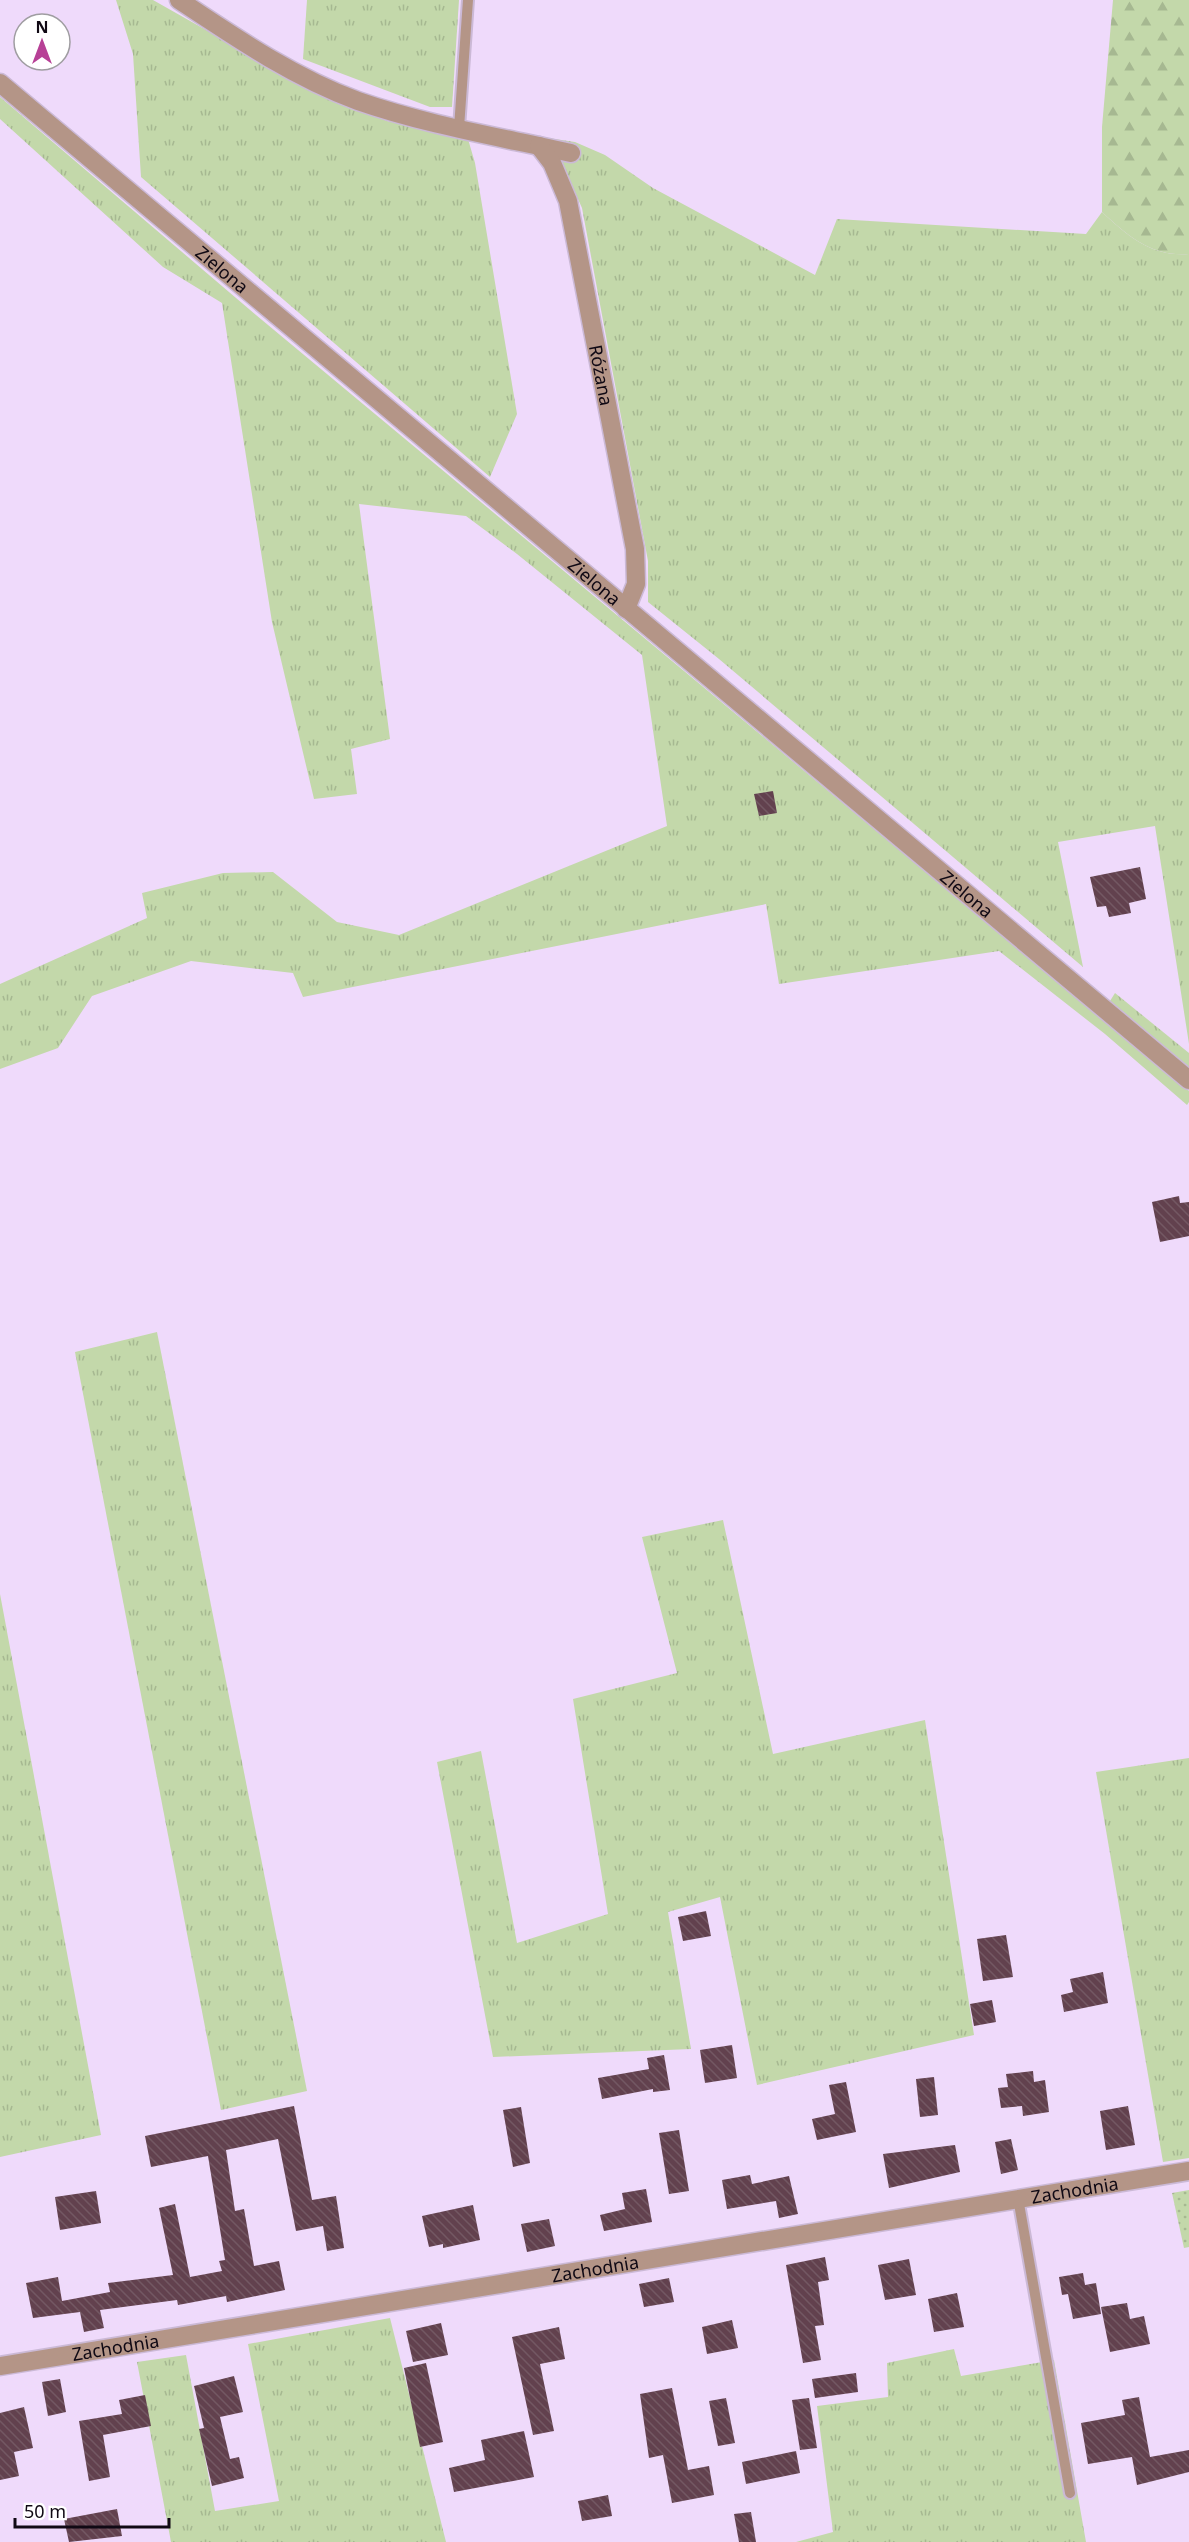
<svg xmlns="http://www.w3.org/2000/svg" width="1189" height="2542" font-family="'Noto Sans',sans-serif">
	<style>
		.grass { fill: url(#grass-tufts) }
		.forest { fill: url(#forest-firs) }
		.park { fill: url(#park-dots) }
		.building { fill: url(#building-back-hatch) }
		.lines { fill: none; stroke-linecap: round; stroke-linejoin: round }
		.service-casing { stroke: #cbb9d6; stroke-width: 14 }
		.minor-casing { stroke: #cbb9d6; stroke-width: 21 }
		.tertiary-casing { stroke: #cbb9d6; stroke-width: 21 }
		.service { stroke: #b49587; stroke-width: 10 }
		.minor { stroke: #b49587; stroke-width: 18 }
		.tertiary { stroke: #b49587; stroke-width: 18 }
		.labels { text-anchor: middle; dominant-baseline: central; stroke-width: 6; stroke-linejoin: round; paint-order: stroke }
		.street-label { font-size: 18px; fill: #100914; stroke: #fff }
	</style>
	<defs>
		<pattern id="grass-tufts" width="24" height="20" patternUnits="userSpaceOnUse" patternTransform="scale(1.5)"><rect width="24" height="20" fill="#c3d8aa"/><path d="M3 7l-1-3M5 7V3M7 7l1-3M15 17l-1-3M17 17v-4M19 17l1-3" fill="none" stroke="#a6b891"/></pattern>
		<pattern id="forest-firs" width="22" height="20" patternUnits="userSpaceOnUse" patternTransform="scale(1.5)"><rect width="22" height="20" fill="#c3d8aa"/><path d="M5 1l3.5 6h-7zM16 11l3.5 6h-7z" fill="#a6b891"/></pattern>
		<pattern id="park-dots" width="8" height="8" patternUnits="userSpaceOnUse" patternTransform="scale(1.5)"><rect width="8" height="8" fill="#c3d8aa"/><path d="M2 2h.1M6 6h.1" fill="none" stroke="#a6b891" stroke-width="1.8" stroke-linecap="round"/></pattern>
		<pattern id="building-back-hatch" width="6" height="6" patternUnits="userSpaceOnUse" patternTransform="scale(1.5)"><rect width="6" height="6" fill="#62414e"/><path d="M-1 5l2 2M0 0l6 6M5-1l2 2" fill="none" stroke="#735863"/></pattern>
	</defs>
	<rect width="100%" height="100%" fill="#efdafb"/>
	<g class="grass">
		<polygon points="116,0 153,0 303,85 387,121 468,139 475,163 517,414 490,477 141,177 133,54"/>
		<polygon points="307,0 459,0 452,107 430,107 303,59"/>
		<polygon points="0,97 256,315 1189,1091 1189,1102 1187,1105 1105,1034 999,951 779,984 766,904 303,997 293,973 191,961 92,996 58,1048 0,1069 0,984 147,918 142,893 223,873 273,872 337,922 399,935 667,826 642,655 517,554 466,516 359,504 390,739 351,749 357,794 314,799 272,622 222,303 163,267 0,119"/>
		<path d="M535,136L575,142L605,155L653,188L815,275L837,219L1086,234L1102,212C1128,236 1151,257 1189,254V1044L1155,826L1058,842L1083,967L719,659L648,602V561L582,208L564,168Z"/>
		<polygon points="1115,993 1189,1053 1189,1067 1110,1001"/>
		<polygon points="157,1332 307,2091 221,2110 75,1352"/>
		<polygon points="723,1520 773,1754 925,1720 974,2035 757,2085 720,1897 668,1912 691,2049 493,2057 437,1762 481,1751 517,1943 608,1914 573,1699 677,1673 642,1537"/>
		<polygon points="0,1594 101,2135 0,2157"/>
		<polygon points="1189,1758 1189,2158 1163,2162 1096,1772"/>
		<polygon points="390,2318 446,2542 171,2542 137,2362 186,2355 215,2511 279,2501 248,2344"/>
		<polygon points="954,2349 961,2376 1054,2360 1086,2542 796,2542 833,2532 817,2406 888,2397 887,2363"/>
	</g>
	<path class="forest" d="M1113,0H1189V254C1151,257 1128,236 1102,212V127Z"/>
	<polygon class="park" points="1189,2190 1189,2247 1184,2248 1172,2193"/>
	<g class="building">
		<polygon points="773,791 777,813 759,816 754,794"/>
		<polygon points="1140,867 1146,899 1129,903 1131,913 1109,917 1106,906 1097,907 1090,877"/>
		<polygon points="1179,1196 1180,1203 1189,1202 1189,1236 1160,1242 1152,1202"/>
		<polygon points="706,1911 711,1936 683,1941 678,1917"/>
		<polygon points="1006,1935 1013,1977 983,1981 977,1939"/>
		<polygon points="1103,1972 1108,2003 1064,2012 1061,1995 1073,1992 1070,1979"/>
		<polygon points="992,2000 996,2022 974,2026 970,2004"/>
		<polygon points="732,2045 737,2078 705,2083 700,2050"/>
		<polygon points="664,2055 670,2090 653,2092 653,2089 602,2099 598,2078 649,2069 647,2058"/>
		<polygon points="1033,2071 1034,2082 1045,2080 1049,2112 1023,2116 1022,2106 1001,2108 998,2088 1008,2087 1006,2074"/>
		<polygon points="934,2077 938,2115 920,2117 916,2079"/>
		<polygon points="846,2082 856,2132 817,2140 812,2119 835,2114 829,2085"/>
		<polygon points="294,2106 312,2200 336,2196 344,2248 327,2251 323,2226 296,2231 278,2139 226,2150 235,2211 244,2209 254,2266 279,2261 285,2290 227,2302 226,2296 178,2305 177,2300 100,2310 104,2328 84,2332 80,2312 33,2318 26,2283 58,2277 62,2301 110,2292 108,2283 173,2275 159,2208 175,2204 190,2277 222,2271 219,2261 225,2260 208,2156 151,2167 145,2136"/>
		<polygon points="1128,2106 1135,2145 1106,2150 1100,2111"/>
		<polygon points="521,2107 530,2163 513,2167 503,2110"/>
		<polygon points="679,2130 689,2191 669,2194 659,2133"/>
		<polygon points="1011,2139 1018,2170 1001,2174 995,2142"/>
		<polygon points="955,2145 960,2172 889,2188 883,2154"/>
		<polygon points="750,2175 752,2184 789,2176 798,2214 779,2218 776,2201 727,2209 722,2180"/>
		<polygon points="646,2189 652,2222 604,2231 600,2215 625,2209 622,2193"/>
		<polygon points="96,2191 101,2223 60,2230 55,2197"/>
		<polygon points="473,2205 480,2240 443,2248 443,2244 429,2247 422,2216"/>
		<polygon points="549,2219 555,2246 527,2252 521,2224"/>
		<polygon points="825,2257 829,2280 818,2282 824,2325 815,2326 821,2360 803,2363 786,2265"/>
		<polygon points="909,2259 916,2295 885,2300 878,2265"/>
		<polygon points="1083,2273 1085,2285 1096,2283 1101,2314 1073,2319 1068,2294 1062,2295 1059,2277"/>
		<polygon points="669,2278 674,2302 644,2307 639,2284"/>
		<polygon points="957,2293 964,2327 934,2332 928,2299"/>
		<polygon points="1127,2303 1130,2319 1144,2316 1150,2344 1110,2352 1101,2307"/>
		<polygon points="732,2320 738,2348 707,2354 702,2327"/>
		<polygon points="441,2323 448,2355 413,2362 406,2331"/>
		<polygon points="559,2327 565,2359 540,2364 554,2431 533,2435 512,2337"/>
		<polygon points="426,2363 443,2442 420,2447 404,2368"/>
		<polygon points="856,2373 858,2392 815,2398 812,2379"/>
		<polygon points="234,2376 243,2412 220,2417 230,2459 239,2457 244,2478 212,2486 199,2429 204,2428 194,2386"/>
		<polygon points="60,2379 66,2412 48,2416 42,2382"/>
		<polygon points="672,2388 688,2470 709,2466 714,2495 672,2503 663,2455 649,2458 640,2394"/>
		<polygon points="145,2395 151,2426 103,2435 110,2477 89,2481 79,2421 122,2414 119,2400"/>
		<polygon points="1139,2397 1150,2457 1189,2450 1189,2472 1137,2485 1132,2457 1088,2464 1081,2423 1125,2415 1122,2400"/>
		<polygon points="726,2398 735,2443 718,2446 709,2401"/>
		<polygon points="809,2398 817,2448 800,2450 792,2400"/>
		<polygon points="24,2407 33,2448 14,2452 19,2476 0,2480 0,2413"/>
		<polygon points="524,2431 534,2477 454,2492 449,2468 485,2460 481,2440"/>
		<polygon points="796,2451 800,2473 746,2484 742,2462"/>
		<polygon points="608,2495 612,2516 582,2521 578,2501"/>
		<polygon points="117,2509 122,2536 69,2542 64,2519"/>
		<polygon points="751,2512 756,2542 739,2542 734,2514"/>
	</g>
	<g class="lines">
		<defs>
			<g id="service">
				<polyline points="459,128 468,0"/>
				<polyline points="1018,2198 1070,2493"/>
			</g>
			<g id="minor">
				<path d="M179,0C236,38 293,77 358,101C427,125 500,137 571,153"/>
				<path id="s1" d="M539,146L552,163L568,201L635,549L636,584L626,609"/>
				<path id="s2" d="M0,2366L1189,2171"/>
			</g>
			<g id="tertiary">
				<path id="s3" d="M0,83L1189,1080"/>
			</g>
		</defs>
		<use href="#service" class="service-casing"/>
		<use href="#minor" class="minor-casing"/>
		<use href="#tertiary" class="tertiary-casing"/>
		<use href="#service" class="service"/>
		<use href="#minor" class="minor"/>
		<use href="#tertiary" class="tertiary"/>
	</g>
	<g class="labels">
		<g class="street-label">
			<text stroke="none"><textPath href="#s3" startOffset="290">Zielona</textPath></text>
			<text stroke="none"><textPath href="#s1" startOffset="240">Różana</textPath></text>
			<text stroke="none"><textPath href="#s3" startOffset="776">Zielona</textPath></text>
			<text stroke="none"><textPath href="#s3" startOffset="1262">Zielona</textPath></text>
			<text stroke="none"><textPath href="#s2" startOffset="1089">Zachodnia</textPath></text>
			<text stroke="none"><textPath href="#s2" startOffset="603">Zachodnia</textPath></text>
			<text stroke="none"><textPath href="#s2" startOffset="117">Zachodnia</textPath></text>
		</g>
	</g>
	<g transform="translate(42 42)"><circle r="28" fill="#ffffff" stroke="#9f9da1" stroke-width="1.5"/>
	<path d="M0-4.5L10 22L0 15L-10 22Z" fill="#b74096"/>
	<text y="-9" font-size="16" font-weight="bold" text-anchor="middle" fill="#100914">N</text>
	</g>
	<path d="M15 2518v9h154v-9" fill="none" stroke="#100914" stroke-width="3"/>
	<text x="24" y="2518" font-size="18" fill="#100914" stroke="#ffffff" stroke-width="4.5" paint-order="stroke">50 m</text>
</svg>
